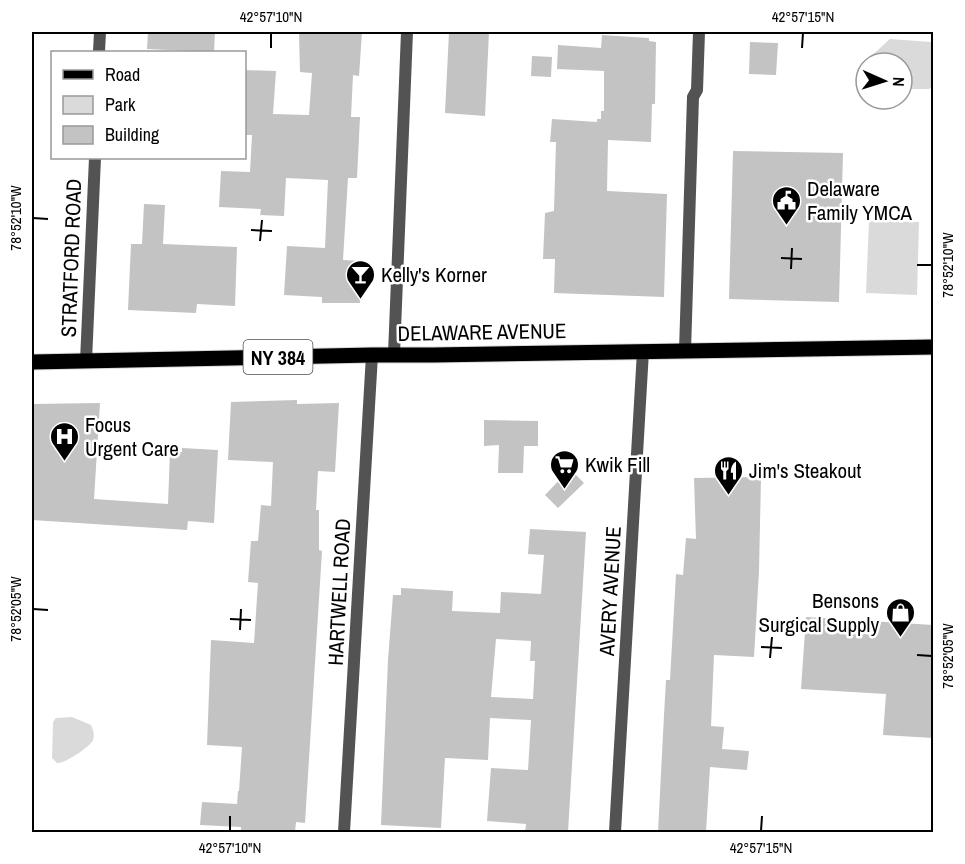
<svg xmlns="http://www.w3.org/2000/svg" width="965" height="864" font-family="'Archivo Narrow',sans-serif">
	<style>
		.green { fill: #dadada }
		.building { fill: #c3c3c3; fill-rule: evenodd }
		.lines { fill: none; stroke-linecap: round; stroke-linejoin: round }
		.primary-casing { stroke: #dbdbdb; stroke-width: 17 }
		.street { stroke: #535353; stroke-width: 12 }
		.primary { stroke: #000; stroke-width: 15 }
		.ticks { fill: none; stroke: #000; stroke-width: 2 }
		.labels { text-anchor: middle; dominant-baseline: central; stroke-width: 5; stroke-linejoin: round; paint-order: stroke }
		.shield { fill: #fff; stroke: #4c4c4c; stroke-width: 1.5 }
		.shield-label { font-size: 20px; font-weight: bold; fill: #000 }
		.poi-label { font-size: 21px; fill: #000; stroke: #fff; text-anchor: start }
		.street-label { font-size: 21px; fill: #000; stroke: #fff }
		.neatline { fill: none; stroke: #000; stroke-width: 2 }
		.ticks-label { font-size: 15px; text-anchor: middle; fill: #000 }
	</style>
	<rect width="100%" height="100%" fill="#fff"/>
	<g class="green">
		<polygon points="890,39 931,42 934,45 933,86 929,89 902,89 902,63 869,63 870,57"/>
		<polygon points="869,221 919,222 917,295 866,293"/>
		<path d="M72,717L91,725C93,730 95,735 93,740C90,747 64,764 57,763L52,758L53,722L56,718Z"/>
	</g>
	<g class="building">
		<polygon points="148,32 215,32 214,52 147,49"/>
		<polygon points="299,32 362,32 359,76 353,75 351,117 360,117 357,178 348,178 343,260 362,261 360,303 322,303 322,297 284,295 287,246 325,248 328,180 286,178 284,216 260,215 261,209 219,207 221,171 250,172 252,135 244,135 244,70 276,71 273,114 309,115 312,73 300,72"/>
		<polygon points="449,32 489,32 485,116 445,113"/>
		<polygon points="602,35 649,38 649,41 656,42 655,104 652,104 651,142 608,140 607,191 667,194 664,297 554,293 555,259 543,259 545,213 554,211 556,142 550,142 552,119 597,122 597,119 601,119 601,111 604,111 604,71 557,69 558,45 601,48"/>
		<polygon points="750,42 778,43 776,75 749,74"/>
		<polygon points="532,56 552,57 551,77 531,76"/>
		<polygon points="733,151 843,153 839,302 729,299"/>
		<polygon points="144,204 165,205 163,244 237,247 235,306 197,304 196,313 128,310 131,244 142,244"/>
		<polygon points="297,400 297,404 339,403 335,472 318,471 316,510 319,510 319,550 322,551 305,823 296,822 295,832 241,832 241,827 200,825 202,802 237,804 238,791 239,791 242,747 207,745 211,640 254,643 258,583 248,582 251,541 258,541 261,505 271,506 273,462 228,460 231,402"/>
		<polygon points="100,403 94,499 168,504 170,452 182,452 182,448 218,450 214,523 188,521 187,530 32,520 32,404"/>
		<polygon points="484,420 538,421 538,446 524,446 523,473 498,473 499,445 484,446"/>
		<polygon points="570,469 584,483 558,508 545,495"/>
		<polygon points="761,477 759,571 754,657 714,655 711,726 724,727 722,749 749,751 747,770 710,767 706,832 658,832 664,715 666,680 670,680 676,574 683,575 686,538 696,539 694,478"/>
		<path d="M530,529L586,532L568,832H525L526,824L487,821L491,768L528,770L531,720L490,718L488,760L445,758L441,828L381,825L388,660L393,595H401V588L453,591L452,611L500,613L501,592L541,594L544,555L528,554ZM496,639L531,641L530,661H535L533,699L491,697Z"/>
		<polygon points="806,617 933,625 933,738 883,735 886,694 801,689"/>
	</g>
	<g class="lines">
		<defs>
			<polyline id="primary" points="32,362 372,355 433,355 934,347"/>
		</defs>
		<use href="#primary" class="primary-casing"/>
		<g class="street">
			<polyline points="99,52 100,32"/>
			<polyline points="685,351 693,97 697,90 699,32"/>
			<polyline points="394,354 407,32"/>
			<polyline points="86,361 95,158"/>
			<polyline points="344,832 372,355"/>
			<polyline points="615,832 643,351"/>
		</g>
		<use href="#primary" class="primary"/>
	</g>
	<path class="ticks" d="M271,48V33M802,48L803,33M33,218L48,219M251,230L272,231M260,241L262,220M781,258L802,259M917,265H932M791,269L792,248M33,609L48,610M230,619L251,620M240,630L241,609M761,647L782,648M917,655L932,656M770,658L772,637M230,831V816M761,831L762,816"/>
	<defs>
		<symbol id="civic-pin" viewBox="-11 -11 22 30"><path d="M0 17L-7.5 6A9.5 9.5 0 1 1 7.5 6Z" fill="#000" stroke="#fff"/><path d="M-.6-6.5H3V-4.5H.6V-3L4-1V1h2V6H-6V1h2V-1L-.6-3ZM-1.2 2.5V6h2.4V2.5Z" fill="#fff"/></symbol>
		<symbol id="bar-pin" viewBox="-11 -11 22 30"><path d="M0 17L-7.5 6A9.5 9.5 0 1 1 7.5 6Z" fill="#000" stroke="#fff"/><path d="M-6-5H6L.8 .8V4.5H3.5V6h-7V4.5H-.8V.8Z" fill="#fff"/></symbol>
		<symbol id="hospital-pin" viewBox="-11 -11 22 30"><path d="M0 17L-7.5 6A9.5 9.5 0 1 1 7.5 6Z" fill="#000" stroke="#fff"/><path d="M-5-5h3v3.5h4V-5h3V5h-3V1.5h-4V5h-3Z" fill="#fff"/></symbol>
		<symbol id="supermarket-pin" viewBox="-11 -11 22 30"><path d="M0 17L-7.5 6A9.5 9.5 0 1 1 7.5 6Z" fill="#000" stroke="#fff"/><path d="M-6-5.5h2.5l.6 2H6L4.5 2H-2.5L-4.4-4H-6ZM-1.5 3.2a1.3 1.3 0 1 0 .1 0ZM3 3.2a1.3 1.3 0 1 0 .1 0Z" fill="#fff"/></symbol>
		<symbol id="restaurant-pin" viewBox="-11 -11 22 30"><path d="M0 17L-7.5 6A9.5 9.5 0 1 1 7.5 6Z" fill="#000" stroke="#fff"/><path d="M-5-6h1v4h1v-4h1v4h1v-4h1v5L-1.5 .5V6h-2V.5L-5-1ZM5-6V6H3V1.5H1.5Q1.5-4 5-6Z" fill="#fff"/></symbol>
		<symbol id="shop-pin" viewBox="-11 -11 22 30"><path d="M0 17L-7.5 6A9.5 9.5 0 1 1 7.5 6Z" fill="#000" stroke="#fff"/><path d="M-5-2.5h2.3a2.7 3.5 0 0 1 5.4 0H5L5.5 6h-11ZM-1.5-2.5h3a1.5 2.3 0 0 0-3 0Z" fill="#fff"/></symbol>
	</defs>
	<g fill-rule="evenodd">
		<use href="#civic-pin" x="770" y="184" width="33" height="45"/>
		<use href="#bar-pin" x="344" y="258" width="33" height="45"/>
		<use href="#hospital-pin" x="48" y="420" width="33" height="45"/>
		<use href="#supermarket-pin" x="548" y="448" width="33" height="45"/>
		<use href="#restaurant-pin" x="712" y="454" width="33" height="45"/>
		<use href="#shop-pin" x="884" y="596" width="33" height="45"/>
	</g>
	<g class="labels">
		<rect class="shield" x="243.5" y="340" width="69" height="34" rx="4.5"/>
		<g class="shield-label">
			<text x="278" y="357">NY 384</text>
		</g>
		<g class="poi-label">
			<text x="807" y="188">Delaware<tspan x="807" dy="24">Family YMCA</tspan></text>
			<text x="381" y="274">Kelly's Korner</text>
			<text x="85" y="424">Focus<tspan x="85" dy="24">Urgent Care</tspan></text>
			<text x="585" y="464">Kwik Fill</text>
			<text x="749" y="470">Jim's Steakout</text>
			<text x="879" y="600" text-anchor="end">Bensons<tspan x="879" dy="24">Surgical Supply</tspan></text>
		</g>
		<g class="street-label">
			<text transform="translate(71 258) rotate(-88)">STRATFORD ROAD</text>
			<text transform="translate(482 332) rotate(-1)">DELAWARE AVENUE</text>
			<text transform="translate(610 591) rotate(-87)">AVERY AVENUE</text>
			<text transform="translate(339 592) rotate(-87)">HARTWELL ROAD</text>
		</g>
	</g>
	<rect width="965" height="864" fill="none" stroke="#ffffff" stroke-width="66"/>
	<rect x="51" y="51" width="195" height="108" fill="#ffffff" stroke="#999999" stroke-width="1.5"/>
	<rect x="63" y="70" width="30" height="9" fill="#000000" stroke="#999999" stroke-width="1.5"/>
	<text x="105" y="81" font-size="18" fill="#000000">Road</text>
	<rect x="63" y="96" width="30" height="18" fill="#dadada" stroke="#999999" stroke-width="1.5"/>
	<text x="105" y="111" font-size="18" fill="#000000">Park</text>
	<rect x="63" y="126" width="30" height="18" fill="#c3c3c3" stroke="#999999" stroke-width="1.5"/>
	<text x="105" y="141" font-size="18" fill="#000000">Building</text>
	<g transform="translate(884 81) rotate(93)"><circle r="28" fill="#ffffff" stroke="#999999" stroke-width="1.5"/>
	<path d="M0-4.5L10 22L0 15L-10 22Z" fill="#000000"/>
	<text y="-9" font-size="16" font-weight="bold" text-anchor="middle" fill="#000000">N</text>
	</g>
	<rect x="33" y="33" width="899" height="798" class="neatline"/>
	<g class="ticks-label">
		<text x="271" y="22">42°57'10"N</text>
		<text x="803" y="22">42°57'15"N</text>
		<text transform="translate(16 218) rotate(-90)" y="5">78°52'10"W</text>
		<text transform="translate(948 265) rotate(-90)" y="5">78°52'10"W</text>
		<text transform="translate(16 609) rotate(-90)" y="5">78°52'05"W</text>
		<text transform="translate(948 656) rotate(-90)" y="5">78°52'05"W</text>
		<text x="230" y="853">42°57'10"N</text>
		<text x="761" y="853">42°57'15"N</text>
	</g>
</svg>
